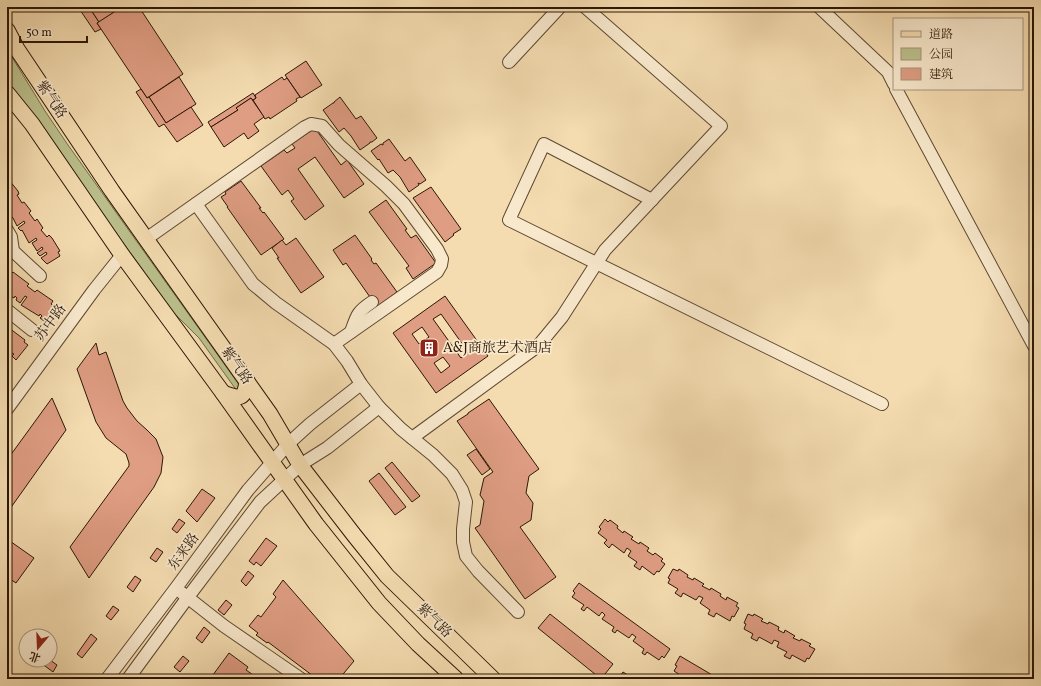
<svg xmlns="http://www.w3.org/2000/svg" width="1041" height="686" font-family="Vollkorn,'Noto Serif SC',serif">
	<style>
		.green { fill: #bbc08c; stroke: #746c48 }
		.building { fill: #df9d83; stroke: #2c1705; fill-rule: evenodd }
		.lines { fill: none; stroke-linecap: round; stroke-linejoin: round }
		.minor-casing { stroke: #5e4830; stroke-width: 14 }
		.major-casing { stroke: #2c1705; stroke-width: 17 }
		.minor { stroke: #f8e8cc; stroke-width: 12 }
		.major { stroke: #f4dcb0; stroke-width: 15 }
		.labels { text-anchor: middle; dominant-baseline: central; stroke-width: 3.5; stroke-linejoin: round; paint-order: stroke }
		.street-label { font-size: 14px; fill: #2c1705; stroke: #f8e8cc }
		.poi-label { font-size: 14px; fill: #2c1705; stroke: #f8e8cc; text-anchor: start }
	</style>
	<rect width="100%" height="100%" fill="#f4dcb0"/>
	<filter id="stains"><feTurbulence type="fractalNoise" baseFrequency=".005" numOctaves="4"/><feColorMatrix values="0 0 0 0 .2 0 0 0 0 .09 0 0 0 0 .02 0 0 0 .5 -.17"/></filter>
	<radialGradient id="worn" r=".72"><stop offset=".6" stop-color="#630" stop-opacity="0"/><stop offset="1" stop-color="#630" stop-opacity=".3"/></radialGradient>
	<polygon class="green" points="7,49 45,111 68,145 242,389 237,391 199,338 172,311 29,111 7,82"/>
	<g class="building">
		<polygon points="78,7 89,7 99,22 97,23 101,29 95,32"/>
		<polygon points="89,7 122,7 99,22"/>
		<polygon points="122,7 139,7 183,74 147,98 97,23"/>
		<polygon points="306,61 322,85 301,98 285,75"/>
		<polygon points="179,77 196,104 166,123 149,97"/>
		<polygon points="282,77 284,80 287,78 300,97 296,99 297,101 270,119 269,117 265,119 253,100 256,98 255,95"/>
		<polygon points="141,89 147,98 149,97 166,123 191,107 203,125 177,142 164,124 159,127 136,92"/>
		<polygon points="253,93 256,98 253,100 251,98 236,108 238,110 211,127 208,122"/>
		<polygon points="340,97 356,119 361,116 377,138 372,142 370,142 370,143 360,150 351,136 344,128 339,132 323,110 333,103 334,103 334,102"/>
		<polygon points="251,98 264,117 254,124 259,131 248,139 244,133 224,147 211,127 238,110 236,108"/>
		<polygon points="315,128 341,165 347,160 364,184 344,198 315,157 298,169 324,206 305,220 291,201 294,199 288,190 282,195 261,166 284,150 287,153 295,148 292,144"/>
		<polygon points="389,139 405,161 410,157 426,180 420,184 418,183 419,185 409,192 400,177 393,170 388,173 379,159 378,160 371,151 381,144 383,145 383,143"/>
		<polygon points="8,179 18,191 19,194 17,195 22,203 24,202 31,211 29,213 35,221 37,219 43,228 41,230 47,237 49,235 52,238 60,251 58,252 60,256 47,264 41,258 47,254 46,252 40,256 37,253 43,249 42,247 37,251 32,243 37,240 36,238 29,243 22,230 21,231 18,228 25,223 24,221 17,226 13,218 7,212 7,210 12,206 11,205 7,207 7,180"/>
		<polygon points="241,181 261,208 259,208 263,213 264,212 284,239 261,255 227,207 228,207 221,197 226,194 225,192"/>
		<polygon points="431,187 461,229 453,234 454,235 445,242 413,198"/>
		<polygon points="386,200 407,229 405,230 411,238 416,235 436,263 413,279 406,268 409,266 369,212"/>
		<polygon points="355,235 372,259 371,260 374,264 376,263 397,292 377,307 346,263 343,265 333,250"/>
		<polygon points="296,238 324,277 301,293 277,258 279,258 272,248 282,240 286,245"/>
		<polygon points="7,272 11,274 13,272 29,284 27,286 35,292 37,290 53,301 51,304 56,307 44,321 40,318 42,316 40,314 39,316 21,305 27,297 25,296 20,303 16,300 17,298 15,296 14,298 7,294"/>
		<path d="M445,296L488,356L436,393L393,333ZM441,314L468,352L461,358L433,319ZM422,327L429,337L419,344L412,334ZM443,357L450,366L441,373L434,363Z"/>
		<polygon points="9,328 25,340 24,342 28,345 16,360 12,356 14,354 12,353 11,354 7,352 7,330"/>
		<polygon points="96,343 99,355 106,352 123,401 127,408 137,421 147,430 156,439 163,457 161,473 154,487 89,578 70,547 129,466 129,463 126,454 106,438 96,422 77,369"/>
		<polygon points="52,398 66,430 7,513 7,460"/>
		<polygon points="489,399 539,469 529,476 526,493 533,503 531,520 520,527 556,577 525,599 475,528 480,525 484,501 480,495 484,478 493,472 457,421 468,414 468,413"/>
		<polygon points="476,449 490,469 482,475 467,455"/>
		<polygon points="392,462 420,496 412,502 385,468"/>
		<polygon points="379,473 406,507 395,515 369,481"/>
		<polygon points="202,489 215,498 197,522 186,511"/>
		<polygon points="179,519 185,523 177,533 172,529"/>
		<polygon points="605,519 608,522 610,520 618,526 617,528 623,533 624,531 633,537 631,539 639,544 640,542 649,548 647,551 653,555 655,553 663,559 661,561 665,564 659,572 657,571 654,575 642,566 640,570 634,566 637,562 628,556 631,551 627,548 624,553 612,544 609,548 604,543 607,540 598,533 601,529 599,527"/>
		<polygon points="266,538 277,546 261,566 256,562 254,565 249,561"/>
		<polygon points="7,539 34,558 16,583 7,577"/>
		<polygon points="157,548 163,552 156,562 150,558"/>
		<polygon points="673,569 678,571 679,569 688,575 687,577 693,580 694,578 704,584 702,586 710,590 711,588 721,594 720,596 726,600 727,597 738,603 736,606 739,608 734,617 732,616 730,621 716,613 714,617 708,614 710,610 700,603 703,598 699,596 696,600 683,593 681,597 675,593 678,589 668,583 670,579 668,578"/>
		<polygon points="248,571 254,576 246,586 241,581"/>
		<polygon points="135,576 141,580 133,592 127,587"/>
		<polygon points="283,580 354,661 339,679 317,679 268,642 267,643 256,635 258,633 249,626 258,615 261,617 276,597 273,594"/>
		<polygon points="579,583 670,649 664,658 662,656 659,660 647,652 645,655 642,653 644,649 633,641 636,637 632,634 629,638 617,630 615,633 612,631 614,627 602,619 605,615 602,612 599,616 587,607 584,611 581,609 584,605 572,597 575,593 573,591"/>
		<polygon points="226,600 232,605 224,615 218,610"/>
		<polygon points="113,606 119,610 111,620 106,616"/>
		<polygon points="550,614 613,664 601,679 538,628"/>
		<polygon points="748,614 753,616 754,614 763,619 761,621 768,624 769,622 779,627 778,630 784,633 785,630 795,636 793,638 800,641 801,639 811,644 809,646 815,649 809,659 807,658 805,662 792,655 790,659 784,656 787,652 777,647 779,642 774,640 772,644 759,637 757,641 751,638 753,634 744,629 746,624 744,623"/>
		<polygon points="204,627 210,632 202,643 196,638"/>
		<polygon points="91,634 97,639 82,658 77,654"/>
		<polygon points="229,653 248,667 246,670 259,679 210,679"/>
		<polygon points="183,656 189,661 180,672 174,667"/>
		<polygon points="680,656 719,679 686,679 674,671 677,666 675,665"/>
		<polygon points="37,660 50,660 57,665 53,672"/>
		<polygon points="623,672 634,679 618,679"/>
	</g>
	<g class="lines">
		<defs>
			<g id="minor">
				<polyline points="819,7 888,72 894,84"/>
				<polyline points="509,62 560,7"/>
				<polyline points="896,89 1034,346"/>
				<polyline points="652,200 544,144 509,220 882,404"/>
				<polyline points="196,204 253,284 276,303 334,344 347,361 361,384 379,407 401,429 433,455 452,474 462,490 466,502 463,529 463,542 466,556 478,571 518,612"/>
				<polyline points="7,230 11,237 13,251"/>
				<polyline points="146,239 305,127 311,124 322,126 339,145 386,186 404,204 437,249 442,259 441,265 437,272 334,344"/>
				<polyline points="7,251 13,251 40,276"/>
				<polyline points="7,310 32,330"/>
				<path d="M351,332C357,315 357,312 372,302"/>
				<polyline points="7,409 94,290 122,255"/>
				<polyline points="412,438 538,346 562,317 605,250 721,126 585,7"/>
				<polyline points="182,593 224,626 301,679"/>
				<polyline points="107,679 176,588 248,490 288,444 310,424 361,384"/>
				<polyline points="128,679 188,597 260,502 300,465 327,448 379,407"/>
			</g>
			<g id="major">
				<polyline points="7,30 17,49 112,191 270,414 300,465 354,535 387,576 493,679"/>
				<polyline points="7,93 32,124 122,255 223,393 316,524 379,603 418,644 456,679"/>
				<path d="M223,393C239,399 245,400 247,381"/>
			</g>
		</defs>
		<use href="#minor" class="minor-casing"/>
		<use href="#major" class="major-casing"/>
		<use href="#minor" class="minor"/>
		<use href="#major" class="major"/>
	</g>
	<defs>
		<symbol id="building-square" viewBox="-11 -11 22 22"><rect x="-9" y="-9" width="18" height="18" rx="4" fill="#8f2418" stroke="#f8e8cc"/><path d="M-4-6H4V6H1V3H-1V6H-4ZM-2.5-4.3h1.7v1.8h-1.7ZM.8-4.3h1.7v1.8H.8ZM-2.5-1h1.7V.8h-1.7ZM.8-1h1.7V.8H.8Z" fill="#fff"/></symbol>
	</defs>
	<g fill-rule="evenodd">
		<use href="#building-square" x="418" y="337" width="22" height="22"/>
	</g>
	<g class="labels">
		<g class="street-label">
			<text transform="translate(51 100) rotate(56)">紫气路</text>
			<text transform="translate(51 323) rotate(-54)">苏中路</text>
			<text transform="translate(236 366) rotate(55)">紫气路</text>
			<text transform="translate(184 552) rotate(-54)">东来路</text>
			<text transform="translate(434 621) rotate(44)">紫气路</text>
		</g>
		<g class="poi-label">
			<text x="443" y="348">A&amp;J商旅艺术酒店</text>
		</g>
	</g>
	<rect width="1041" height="686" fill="none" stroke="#f4dcb0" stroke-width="24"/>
	<rect x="8" y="8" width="1025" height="670" fill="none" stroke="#2c1705" stroke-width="2"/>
	<rect x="12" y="12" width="1017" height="662" fill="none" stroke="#2c1705"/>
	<rect x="893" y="18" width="130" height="72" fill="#f8e8cc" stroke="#a6947c"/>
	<rect x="901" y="31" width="20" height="6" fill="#f4dcb0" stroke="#a6947c"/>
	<text x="929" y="38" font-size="12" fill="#2c1705">道路</text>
	<rect x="901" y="48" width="20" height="12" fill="#bbc08c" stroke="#a6947c"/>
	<text x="929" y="58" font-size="12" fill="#2c1705">公园</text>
	<rect x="901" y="68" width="20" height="12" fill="#df9d83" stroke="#a6947c"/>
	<text x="929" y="78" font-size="12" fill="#2c1705">建筑</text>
	<g transform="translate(38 648) rotate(199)"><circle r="19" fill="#f8e8cc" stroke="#a6947c"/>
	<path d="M0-3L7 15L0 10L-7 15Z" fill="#8f2418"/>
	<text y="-6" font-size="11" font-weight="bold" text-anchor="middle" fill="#2c1705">北</text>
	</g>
	<path d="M20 36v6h67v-6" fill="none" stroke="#2c1705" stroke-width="2"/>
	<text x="26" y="36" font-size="12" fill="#2c1705" stroke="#f8e8cc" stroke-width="3" paint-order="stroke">50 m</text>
	<rect width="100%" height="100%" filter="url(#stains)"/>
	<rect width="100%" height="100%" fill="url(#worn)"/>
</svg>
